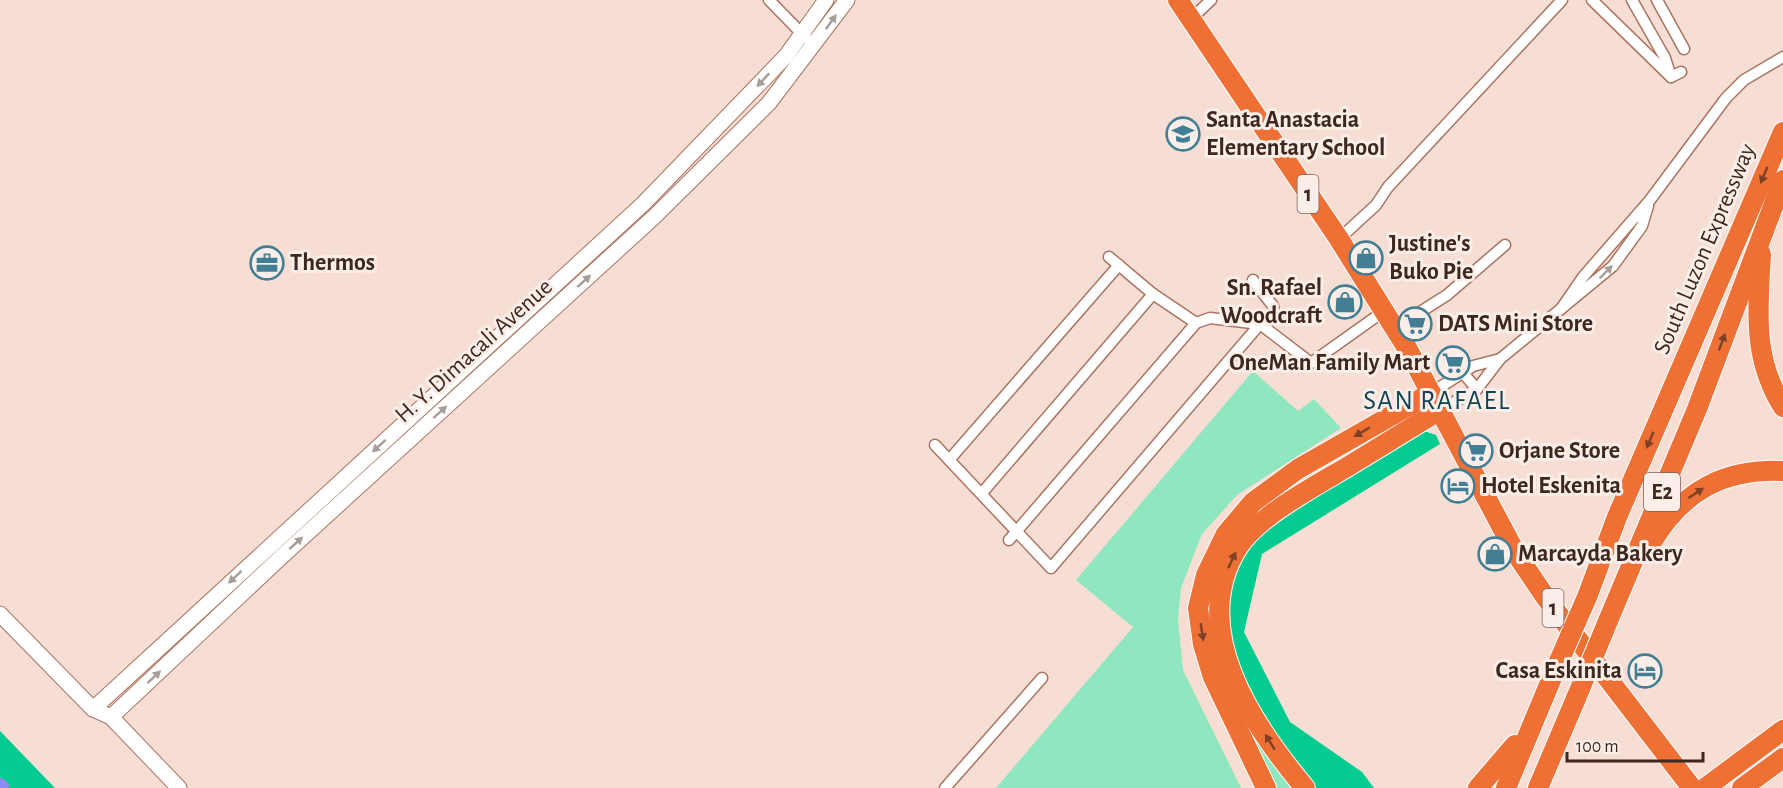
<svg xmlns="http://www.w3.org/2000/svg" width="1783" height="788" font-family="'Alegreya Sans',sans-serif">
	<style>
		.green { fill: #8ee7bf }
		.forest { fill: #04cb90 }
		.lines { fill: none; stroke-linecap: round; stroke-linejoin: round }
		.river { stroke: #8e89f7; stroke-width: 16 }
		.street-casing { stroke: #ab745e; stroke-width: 13 }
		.secondary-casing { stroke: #ab745e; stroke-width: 17 }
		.highway-casing { stroke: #fff; stroke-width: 22 }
		.street { stroke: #fff; stroke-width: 10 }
		.secondary { stroke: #fff; stroke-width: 15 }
		.highway { stroke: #ee7034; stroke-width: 20 }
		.highway-bridge-casing { stroke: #fff; stroke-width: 22; stroke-linecap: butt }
		.highway-bridge { stroke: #ee7034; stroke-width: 20 }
		.oneway { fill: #a89e9a }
		.oneway2 { fill: #7c4126 }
		.labels { text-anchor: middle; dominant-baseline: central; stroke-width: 6; stroke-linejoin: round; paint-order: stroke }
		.shield { fill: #fbeee9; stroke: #77635b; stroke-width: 1.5 }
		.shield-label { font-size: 22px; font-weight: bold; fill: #3e271e }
		.poi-label { font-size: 24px; font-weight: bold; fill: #3e271e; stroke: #fbeee9; text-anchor: start }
		.street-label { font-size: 24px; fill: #3e271e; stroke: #fbeee9 }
		.quarter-label { font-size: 27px; letter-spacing: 1.5px; fill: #0d4353; stroke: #fbeee9 }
	</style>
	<rect width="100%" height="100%" fill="#f7ded4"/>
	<g class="green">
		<polygon points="1253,371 1298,411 1314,399 1341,428 1237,495 1202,534 1181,588 1178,620 1183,670 1241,788 996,788 1133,627 1076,580"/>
		<polygon points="1262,741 1300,788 1274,788 1253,745"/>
	</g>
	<g class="forest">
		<polygon points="1424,431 1436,435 1440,444 1262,554 1244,632 1290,722 1362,772 1374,788 1310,788 1282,754 1236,659 1228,630 1227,602 1236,573 1246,552 1268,529 1412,435"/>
		<polygon points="0,731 55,788 0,788"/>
	</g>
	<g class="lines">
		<polyline class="river" points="0,786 1,788"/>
		<defs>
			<g id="street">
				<polyline points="769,0 807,39"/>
				<polyline points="1592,0 1671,77 1681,72"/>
				<polyline points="1632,0 1665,58 1671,77"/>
				<polyline points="1657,0 1684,49"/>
				<polyline points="1191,19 1211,0"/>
				<polyline points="1339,239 1376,205 1388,187 1562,0"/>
				<polyline points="1109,257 1153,294 1196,323"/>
				<polyline points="1561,309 1583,277 1650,200 1726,98 1744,80 1783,57"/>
				<polyline points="1395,328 1447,295 1505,245"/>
				<polyline points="1462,372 1477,389"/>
				<polyline points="1431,393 1473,366 1500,359"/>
				<polyline points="1440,410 1477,389 1500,359 1613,266 1642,226 1648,206"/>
				<polyline points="935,445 1051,568 1260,324 1274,313 1273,306 1253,280"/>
				<polyline points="950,459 1119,265"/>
				<polyline points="982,493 1153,294"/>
				<polyline points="1009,540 1196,323 1210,318 1260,324 1311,363 1384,311"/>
				<polyline points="945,788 1042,678"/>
			</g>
			<g id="secondary">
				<polyline points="0,614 93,709 111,717 179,788"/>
				<polyline points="93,709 643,204 786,56 826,0"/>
				<polyline points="111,717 280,558 654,217 769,103 847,0"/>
			</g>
			<g id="highway">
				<polyline points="1178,0 1339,239 1407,348 1515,552 1546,598 1692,788"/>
				<path d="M1761,254C1758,311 1752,357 1783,407"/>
				<path d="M1653,540C1684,490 1724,469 1783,471"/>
				<polyline points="1587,597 1617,517 1783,132"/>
				<polyline points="1608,621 1697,409 1783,180"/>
				<polyline points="1266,788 1213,677 1203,644 1198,608 1206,575 1226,534 1253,502 1298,469 1431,393"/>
				<path d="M1305,788C1253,726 1186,629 1238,547C1258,516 1315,486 1347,467C1378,448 1409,429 1440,410"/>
				<polyline points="1478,788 1515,745"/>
				<polyline points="1506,788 1556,668"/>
				<polyline points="1538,788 1577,696"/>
				<polyline points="1705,788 1783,730"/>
				<polyline points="1742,788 1783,758"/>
			</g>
		</defs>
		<use href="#street" class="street-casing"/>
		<use href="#secondary" class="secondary-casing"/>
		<use href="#highway" class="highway-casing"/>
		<use href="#street" class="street"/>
		<use href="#secondary" class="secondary"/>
		<use href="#highway" class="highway"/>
		<defs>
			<g id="highway-bridge">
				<polyline points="1556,668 1587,597"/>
				<polyline points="1577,696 1608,621"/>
			</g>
		</defs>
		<use href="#highway-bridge" class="highway-bridge-casing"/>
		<use href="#highway-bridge" class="highway-bridge"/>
	</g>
	<defs><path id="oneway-solid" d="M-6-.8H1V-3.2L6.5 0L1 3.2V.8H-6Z" transform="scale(1.5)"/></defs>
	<g class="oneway">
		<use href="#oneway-solid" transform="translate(831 22) rotate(-54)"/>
		<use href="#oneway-solid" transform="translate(763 80) rotate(133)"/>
		<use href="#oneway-solid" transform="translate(1606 272) rotate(-45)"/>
		<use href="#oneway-solid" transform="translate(584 281) rotate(-42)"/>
		<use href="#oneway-solid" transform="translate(440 412) rotate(-42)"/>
		<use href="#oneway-solid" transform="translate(379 446) rotate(138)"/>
		<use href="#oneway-solid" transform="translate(296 543) rotate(-42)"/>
		<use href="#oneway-solid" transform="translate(235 577) rotate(137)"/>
		<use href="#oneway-solid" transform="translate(154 677) rotate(-43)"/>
	</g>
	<g class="oneway2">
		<use href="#oneway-solid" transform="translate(1764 175) rotate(113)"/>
		<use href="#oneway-solid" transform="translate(1722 342) rotate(-70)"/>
		<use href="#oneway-solid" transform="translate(1362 432) rotate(150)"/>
		<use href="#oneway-solid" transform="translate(1650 440) rotate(113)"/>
		<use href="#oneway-solid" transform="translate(1696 493) rotate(-33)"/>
		<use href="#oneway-solid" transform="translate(1232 560) rotate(-65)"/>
		<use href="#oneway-solid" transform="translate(1202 632) rotate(81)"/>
		<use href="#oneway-solid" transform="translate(1270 742) rotate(-122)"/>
	</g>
	<defs>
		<symbol id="school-ring" viewBox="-11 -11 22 22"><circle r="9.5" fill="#fbeee9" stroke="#427f95" stroke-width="1.5"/><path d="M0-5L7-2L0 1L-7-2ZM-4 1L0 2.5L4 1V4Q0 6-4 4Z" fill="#427f95"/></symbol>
		<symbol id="shop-ring" viewBox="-11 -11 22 22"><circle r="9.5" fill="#fbeee9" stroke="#427f95" stroke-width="1.5"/><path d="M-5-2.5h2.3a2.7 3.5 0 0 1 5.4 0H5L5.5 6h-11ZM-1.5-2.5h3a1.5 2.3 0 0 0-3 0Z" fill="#427f95"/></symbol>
		<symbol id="office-ring" viewBox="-11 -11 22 22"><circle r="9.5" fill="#fbeee9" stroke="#427f95" stroke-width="1.5"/><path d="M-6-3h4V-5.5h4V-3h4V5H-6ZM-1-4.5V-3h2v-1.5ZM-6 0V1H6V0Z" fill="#427f95"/></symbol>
		<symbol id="supermarket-ring" viewBox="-11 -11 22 22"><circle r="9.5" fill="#fbeee9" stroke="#427f95" stroke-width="1.5"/><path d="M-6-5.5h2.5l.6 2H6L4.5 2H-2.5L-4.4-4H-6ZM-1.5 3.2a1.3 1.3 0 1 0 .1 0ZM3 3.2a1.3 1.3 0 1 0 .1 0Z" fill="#427f95"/></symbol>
		<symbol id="hotel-ring" viewBox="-11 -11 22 22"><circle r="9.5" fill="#fbeee9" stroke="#427f95" stroke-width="1.5"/><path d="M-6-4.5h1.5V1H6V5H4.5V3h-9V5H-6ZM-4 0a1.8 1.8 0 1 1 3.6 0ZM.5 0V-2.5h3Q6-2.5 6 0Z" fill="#427f95"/></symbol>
	</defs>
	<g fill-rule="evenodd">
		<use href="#school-ring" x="1164" y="115" width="38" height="38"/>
		<use href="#shop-ring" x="1347" y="239" width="38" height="38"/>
		<use href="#office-ring" x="248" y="244" width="38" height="38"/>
		<use href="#shop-ring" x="1326" y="283" width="38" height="38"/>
		<use href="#supermarket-ring" x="1396" y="305" width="38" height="38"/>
		<use href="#supermarket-ring" x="1434" y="344" width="38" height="38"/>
		<use href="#supermarket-ring" x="1457" y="432" width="38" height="38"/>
		<use href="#hotel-ring" x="1439" y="467" width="38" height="38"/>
		<use href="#shop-ring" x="1476" y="535" width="38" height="38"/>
		<use href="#hotel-ring" x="1626" y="652" width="38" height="38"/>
	</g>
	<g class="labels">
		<g class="shield">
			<rect x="1297.5" y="175" width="21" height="38" rx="4.5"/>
			<rect x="1644" y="473" width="36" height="38" rx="4.5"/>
			<rect x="1542.5" y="589" width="21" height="38" rx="4.5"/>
		</g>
		<g class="shield-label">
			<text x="1308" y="194">1</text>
			<text x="1662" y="492">E2</text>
			<text x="1553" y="608">1</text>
		</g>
		<g class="poi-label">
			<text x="1206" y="120">Santa Anastacia<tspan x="1206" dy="28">Elementary School</tspan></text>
			<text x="1389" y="244">Justine's<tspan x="1389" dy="28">Buko Pie</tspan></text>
			<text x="290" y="263">Thermos</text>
			<text x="1322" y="288" text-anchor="end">Sn. Rafael<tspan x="1322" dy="28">Woodcraft</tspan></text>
			<text x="1438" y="324">DATS Mini Store</text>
			<text x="1430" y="363" text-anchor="end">OneMan Family Mart</text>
			<text x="1499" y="451">Orjane Store</text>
			<text x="1481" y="486">Hotel Eskenita</text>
			<text x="1518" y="554">Marcayda Bakery</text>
			<text x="1622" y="671" text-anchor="end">Casa Eskinita</text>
		</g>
		<g class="street-label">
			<text transform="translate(1705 249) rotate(-67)">South Luzon Expressway</text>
			<text transform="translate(474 351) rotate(-42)">H. Y. Dimacali Avenue</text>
		</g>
		<g class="quarter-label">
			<text x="1437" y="400">SAN RAFAEL</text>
		</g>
	</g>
	<path d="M1567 752v9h136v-9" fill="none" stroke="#3e271e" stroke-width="3"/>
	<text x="1576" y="752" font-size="18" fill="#3e271e" stroke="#fbeee9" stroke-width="4.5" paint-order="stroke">100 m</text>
</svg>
